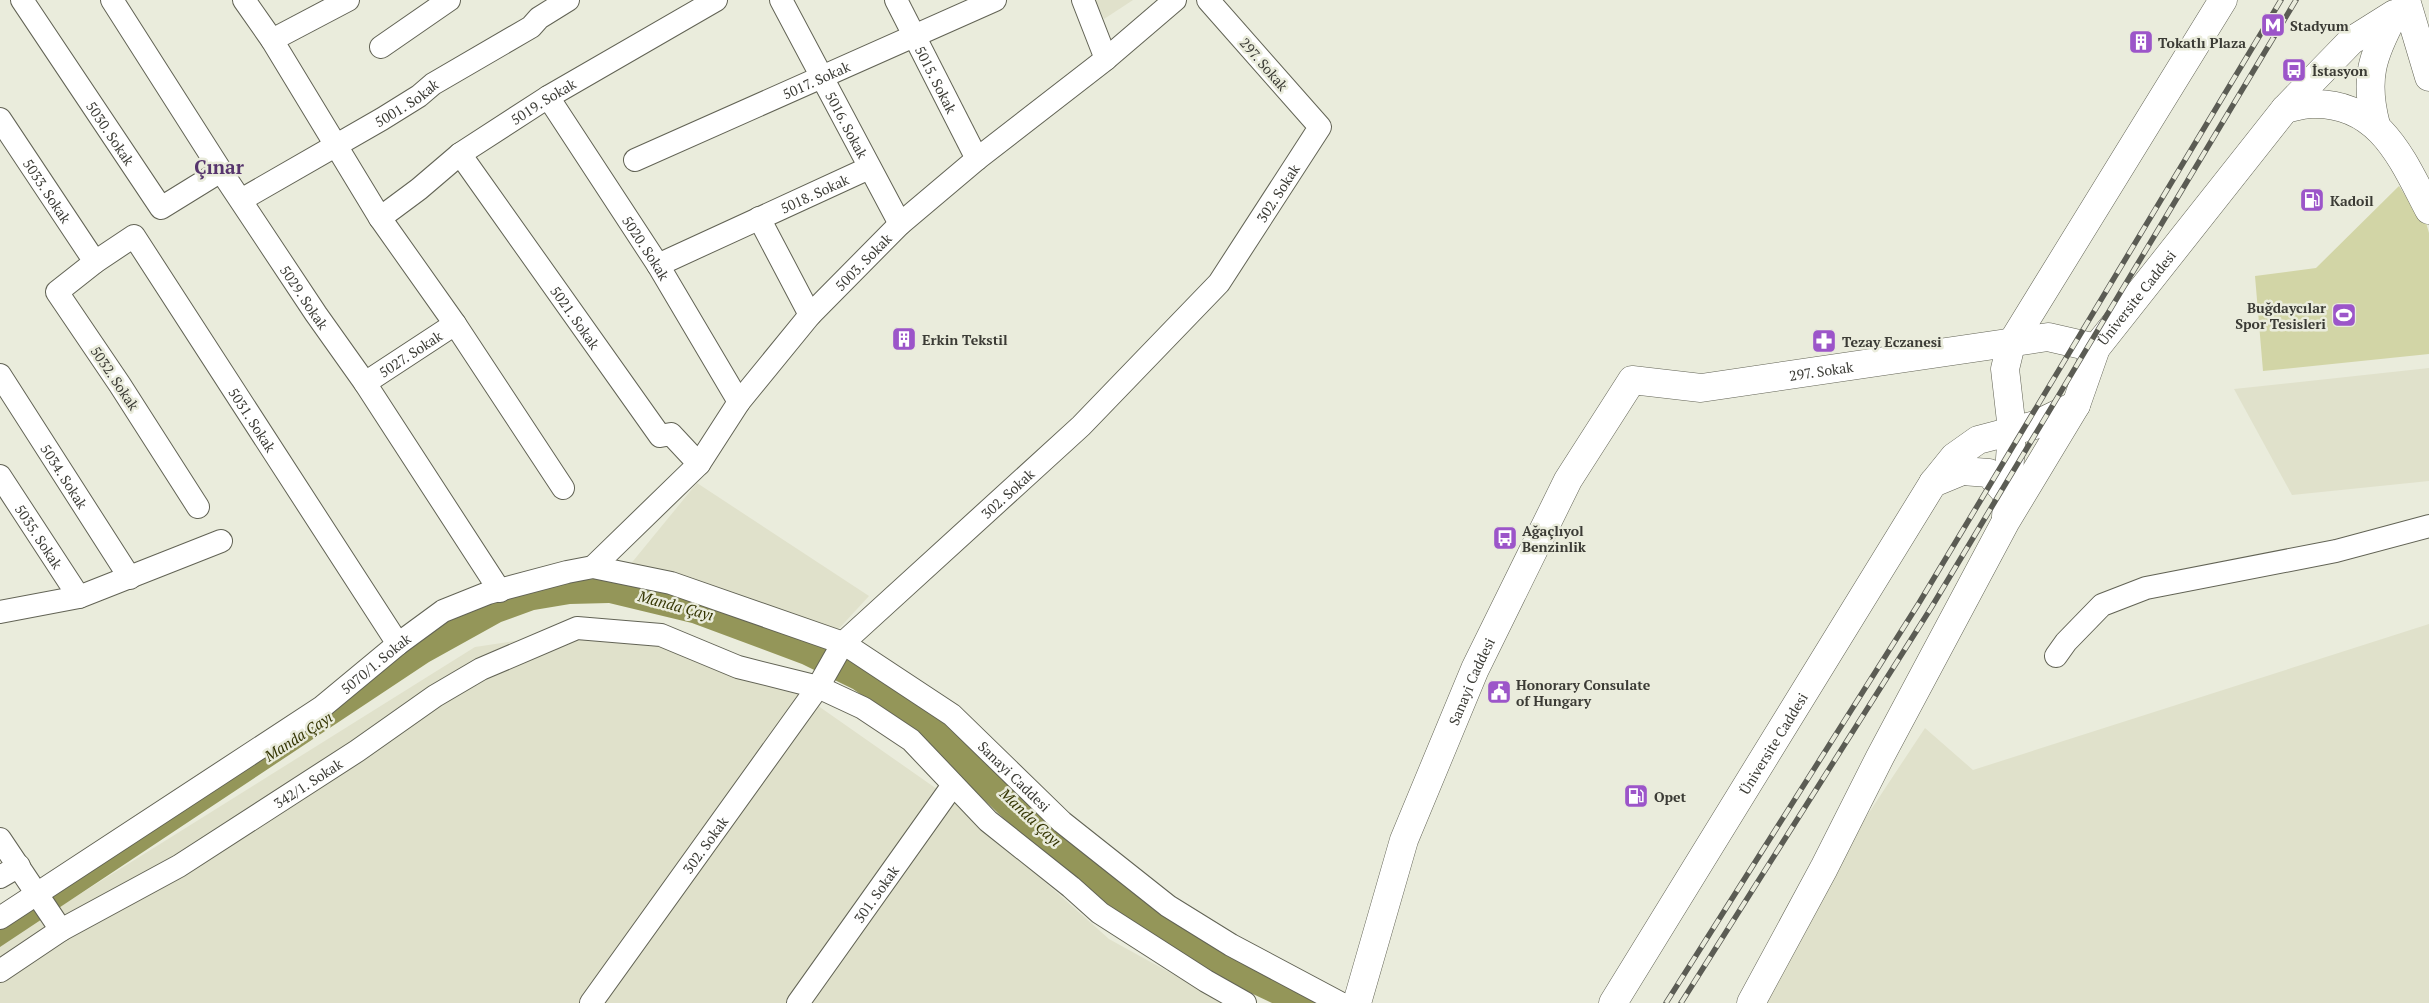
<svg xmlns="http://www.w3.org/2000/svg" width="2429" height="1003" font-family="'PT Serif',serif">
	<style>
		.built { fill: #e0e1cb }
		.green { fill: #d2d5a6 }
		.water { fill: #949659 }
		.lines { fill: none; stroke-linecap: round; stroke-linejoin: round }
		.minor-casing { stroke: #626355; stroke-width: 24 }
		.major-casing { stroke: #626355; stroke-width: 29 }
		.minor { stroke: #fff; stroke-width: 22 }
		.major { stroke: #fff; stroke-width: 28 }
		.rail-casing { stroke: #5b5c54; stroke-width: 5.5 }
		.rail { stroke: #eaecdc; stroke-width: 4; stroke-dasharray: 11; stroke-linecap: butt }
		.labels { text-anchor: middle; dominant-baseline: central; stroke-width: 5; stroke-linejoin: round; paint-order: stroke }
		.poi-label { font-size: 14px; font-weight: bold; fill: #3b3b35; stroke: #eaecdc; text-anchor: start }
		.street-label { font-size: 14px; fill: #3b3b35; stroke: #eaecdc }
		.water-label { font-size: 15px; font-style: italic; fill: #333401; stroke: #eaecdc }
		.district-label { font-size: 19px; font-weight: bold; fill: #56346d; stroke: #eaecdc }
	</style>
	<rect width="100%" height="100%" fill="#eaecdc"/>
	<g class="built">
		<polygon points="1095,0 1133,0 1104,19"/>
		<polygon points="2429,368 2429,481 2292,495 2234,389"/>
		<polygon points="697,483 869,596 834,634 629,566"/>
		<polygon points="2429,624 2429,1003 1743,1003 1925,728 1973,770"/>
		<polygon points="620,625 794,689 954,801 1109,939 1225,1003 0,1003 0,944 475,647"/>
	</g>
	<polygon class="green" points="2399,186 2420,219 2425,219 2429,233 2429,354 2263,371 2255,276 2316,268"/>
	<polygon class="water" points="594,579 630,580 851,656 942,715 1125,882 1224,954 1323,1003 1272,1003 1219,978 1094,897 1001,816 909,728 853,689 802,664 692,623 609,603 570,604 534,610 501,622 429,662 0,947 0,920 436,628 479,602 558,581"/>
	<g class="lines">
		<defs>
			<g id="minor">
				<path id="s1" d="M22,0L161,208L221,171"/>
				<path id="s2" d="M112,0L221,171L316,314L365,383L500,591"/>
				<polyline points="244,0 272,40 380,218 455,324 563,488"/>
				<path id="s3" d="M781,0L900,224"/>
				<path id="s4" d="M896,0L977,159"/>
				<polyline points="1083,0 1106,59"/>
				<polyline points="272,40 348,0"/>
				<polyline points="381,47 449,0"/>
				<path id="s5" d="M548,97L658,265L739,402"/>
				<path id="s6" d="M0,119L95,262"/>
				<path id="s7" d="M460,154L660,436L671,434L699,464"/>
				<path id="s8" d="M635,160L995,0"/>
				<path id="s9" d="M241,200L382,119L419,96L433,84L531,27L539,18L568,0"/>
				<path id="s10" d="M380,218L419,189L460,154L548,97L716,0"/>
				<polyline points="759,218 810,315"/>
				<path id="s11" d="M658,265L869,168"/>
				<path id="s12" d="M0,375L130,578"/>
				<path id="s13" d="M365,383L455,324"/>
				<path id="s14" d="M0,476L79,597"/>
				<path id="s15" d="M198,507L120,385L57,292L95,262L134,236L398,644"/>
				<path id="s16" d="M593,567L699,464L739,402L810,315L900,224L977,159L1106,59L1175,0"/>
				<polyline points="0,612 79,597 221,541"/>
				<polyline points="2056,656 2066,642 2102,605 2146,588 2336,551 2429,526"/>
				<polyline points="0,839 61,930"/>
				<polyline points="0,877 19,866"/>
				<path id="s17" d="M0,918L322,707L398,644L443,611L488,593L567,572L593,567L671,583L843,643L952,715L1062,822L1168,906L1231,945L1340,1003"/>
				<path id="s18" d="M0,971L61,930L179,866L357,751L435,696L481,669L577,628L661,635L738,667L818,687L863,708L911,740L988,821L1071,887L1100,913L1206,981L1245,1003"/>
				<path id="s19" d="M591,1003L818,687L843,643L1081,426L1219,283L1320,127L1208,0"/>
				<path id="s20" d="M798,1003L953,785"/>
			</g>
			<g id="major">
				<polyline points="2406,0 2429,77"/>
				<path d="M2285,109C2294,107 2303,104 2312,104C2380,102 2402,159 2429,210"/>
				<path d="M2376,125C2364,79 2372,56 2394,15"/>
				<polyline points="1933,483 1962,471 1989,473 2008,495"/>
				<polyline points="2006,517 2012,430 2005,369 2011,344 2223,0"/>
				<path id="s21" d="M1357,1003L1404,840L1475,669L1568,480L1632,380L1701,388L2048,337L2096,348"/>
				<path id="s22" d="M1613,1003L1933,483L1954,457L1978,440L2035,425L2076,405"/>
				<path id="s23" d="M1751,1003L1824,868L1880,757L2006,521L2076,405L2096,348L2285,109L2351,41L2394,14"/>
			</g>
		</defs>
		<use href="#minor" class="minor-casing"/>
		<use href="#major" class="major-casing"/>
		<use href="#minor" class="minor"/>
		<use href="#major" class="major"/>
		<defs>
			<g id="rail">
				<polyline points="1666,1003 1919,603 2281,0"/>
				<polyline points="1681,1003 1931,608 2296,0"/>
			</g>
		</defs>
		<use href="#rail" class="rail-casing"/>
		<use href="#rail" class="rail"/>
	</g>
	<defs>
		<symbol id="metro-square" viewBox="-11 -11 22 22"><rect x="-9" y="-9" width="18" height="18" rx="4" fill="#9c55c9" stroke="#eaecdc"/><path d="M-5.5 5V-5H-3L0 0L3-5H5.5V5H3V-.5L0 4L-3-.5V5Z" fill="#fff"/></symbol>
		<symbol id="building-square" viewBox="-11 -11 22 22"><rect x="-9" y="-9" width="18" height="18" rx="4" fill="#9c55c9" stroke="#eaecdc"/><path d="M-4-6H4V6H1V3H-1V6H-4ZM-2.5-4.3h1.7v1.8h-1.7ZM.8-4.3h1.7v1.8H.8ZM-2.5-1h1.7V.8h-1.7ZM.8-1h1.7V.8H.8Z" fill="#fff"/></symbol>
		<symbol id="bus-square" viewBox="-11 -11 22 22"><rect x="-9" y="-9" width="18" height="18" rx="4" fill="#9c55c9" stroke="#eaecdc"/><path d="M-5-6H5V4H4V6H2V4H-2V6H-4V4H-5ZM-3.5-4V0h7V-4ZM-3.5 1.2v1.5H-2V1.2ZM2 1.2v1.5H3.5V1.2Z" fill="#fff"/></symbol>
		<symbol id="fuel-square" viewBox="-11 -11 22 22"><rect x="-9" y="-9" width="18" height="18" rx="4" fill="#9c55c9" stroke="#eaecdc"/><path d="M-5.5-6h7V0h2V4h1.3V-2.5L3-4.5l.8-.8L6-3V5H2.5V1h-1V6h-7ZM-4.2-4.7v3.2H.2V-4.7Z" fill="#fff"/></symbol>
		<symbol id="stadium-square" viewBox="-11 -11 22 22"><rect x="-9" y="-9" width="18" height="18" rx="4" fill="#9c55c9" stroke="#eaecdc"/><path d="M0-5a6.5 5 0 1 0 0 10a6.5 5 0 1 0 0-10ZM-3.5-1.8h7v3.6h-7Z" fill="#fff"/></symbol>
		<symbol id="pharmacy-square" viewBox="-11 -11 22 22"><rect x="-9" y="-9" width="18" height="18" rx="4" fill="#9c55c9" stroke="#eaecdc"/><path d="M-2-6h4v4h4v4h-4v4h-4v-4h-4v-4h4Z" fill="#fff"/></symbol>
		<symbol id="civic-square" viewBox="-11 -11 22 22"><rect x="-9" y="-9" width="18" height="18" rx="4" fill="#9c55c9" stroke="#eaecdc"/><path d="M-.6-6.5H3V-4.5H.6V-3L4-1V1h2V6H-6V1h2V-1L-.6-3ZM-1.2 2.5V6h2.4V2.5Z" fill="#fff"/></symbol>
	</defs>
	<g fill-rule="evenodd">
		<use href="#metro-square" x="2259" y="11" width="28" height="28"/>
		<use href="#building-square" x="2127" y="28" width="28" height="28"/>
		<use href="#bus-square" x="2280" y="56" width="28" height="28"/>
		<use href="#fuel-square" x="2298" y="186" width="28" height="28"/>
		<use href="#stadium-square" x="2330" y="301" width="28" height="28"/>
		<use href="#building-square" x="890" y="325" width="28" height="28"/>
		<use href="#pharmacy-square" x="1810" y="327" width="28" height="28"/>
		<use href="#bus-square" x="1491" y="524" width="28" height="28"/>
		<use href="#civic-square" x="1485" y="678" width="28" height="28"/>
		<use href="#fuel-square" x="1622" y="782" width="28" height="28"/>
	</g>
	<g class="labels">
		<g class="poi-label">
			<text x="2290" y="25">Stadyum</text>
			<text x="2158" y="42">Tokatlı Plaza</text>
			<text x="2312" y="70">İstasyon</text>
			<text x="2330" y="200">Kadoil</text>
			<text x="2326" y="307" text-anchor="end">Buğdaycılar<tspan x="2326" dy="16">Spor Tesisleri</tspan></text>
			<text x="922" y="339">Erkin Tekstil</text>
			<text x="1842" y="341">Tezay Eczanesi</text>
			<text x="1522" y="530">Ağaçlıyol<tspan x="1522" dy="16">Benzinlik</tspan></text>
			<text x="1516" y="684">Honorary Consulate<tspan x="1516" dy="16">of Hungary</tspan></text>
			<text x="1654" y="796">Opet</text>
		</g>
		<g class="street-label">
			<text transform="translate(1264 64) rotate(49)">297. Sokak</text>
			<text stroke="none"><textPath href="#s8" startOffset="198">5017. Sokak</textPath></text>
			<text stroke="none"><textPath href="#s4" startOffset="89">5015. Sokak</textPath></text>
			<text stroke="none"><textPath href="#s9" startOffset="192">5001. Sokak</textPath></text>
			<text stroke="none"><textPath href="#s10" startOffset="201">5019. Sokak</textPath></text>
			<text stroke="none"><textPath href="#s3" startOffset="141">5016. Sokak</textPath></text>
			<text stroke="none"><textPath href="#s1" startOffset="160">5030. Sokak</textPath></text>
			<text stroke="none"><textPath href="#s6" startOffset="86">5033. Sokak</textPath></text>
			<text stroke="none"><textPath href="#s11" startOffset="172">5018. Sokak</textPath></text>
			<text stroke="none"><textPath href="#s19" startOffset="1068">302. Sokak</textPath></text>
			<text stroke="none"><textPath href="#s5" startOffset="180">5020. Sokak</textPath></text>
			<text stroke="none"><textPath href="#s16" startOffset="409">5003. Sokak</textPath></text>
			<text stroke="none"><textPath href="#s2" startOffset="354">5029. Sokak</textPath></text>
			<text stroke="none"><textPath href="#s23" startOffset="806">Üniversite Caddesi</textPath></text>
			<text stroke="none"><textPath href="#s7" startOffset="200">5021. Sokak</textPath></text>
			<text stroke="none"><textPath href="#s13" startOffset="54">5027. Sokak</textPath></text>
			<text stroke="none"><textPath href="#s21" startOffset="875">297. Sokak</textPath></text>
			<text transform="translate(115 378) rotate(56)">5032. Sokak</text>
			<text stroke="none"><textPath href="#s15" startOffset="571">5031. Sokak</textPath></text>
			<text stroke="none"><textPath href="#s12" startOffset="120">5034. Sokak</textPath></text>
			<text stroke="none"><textPath href="#s19" startOffset="662">302. Sokak</textPath></text>
			<text stroke="none"><textPath href="#s14" startOffset="72">5035. Sokak</textPath></text>
			<text stroke="none"><textPath href="#s17" startOffset="454">5070/1. Sokak</textPath></text>
			<text stroke="none"><textPath href="#s21" startOffset="342">Sanayi Caddesi</textPath></text>
			<text stroke="none"><textPath href="#s22" startOffset="305">Üniversite Caddesi</textPath></text>
			<text stroke="none"><textPath href="#s17" startOffset="1176">Sanayi Caddesi</textPath></text>
			<text stroke="none"><textPath href="#s18" startOffset="361">342/1. Sokak</textPath></text>
			<text stroke="none"><textPath href="#s19" startOffset="195">302. Sokak</textPath></text>
			<text stroke="none"><textPath href="#s20" startOffset="134">301. Sokak</textPath></text>
		</g>
		<g class="water-label">
			<text transform="translate(676 605) rotate(15)">Manda Çayı</text>
			<text transform="translate(298 736) rotate(-33)">Manda Çayı</text>
			<text transform="translate(1031 817) rotate(43)">Manda Çayı</text>
		</g>
		<g class="district-label">
			<text x="219" y="166">Çınar</text>
		</g>
	</g>
</svg>
